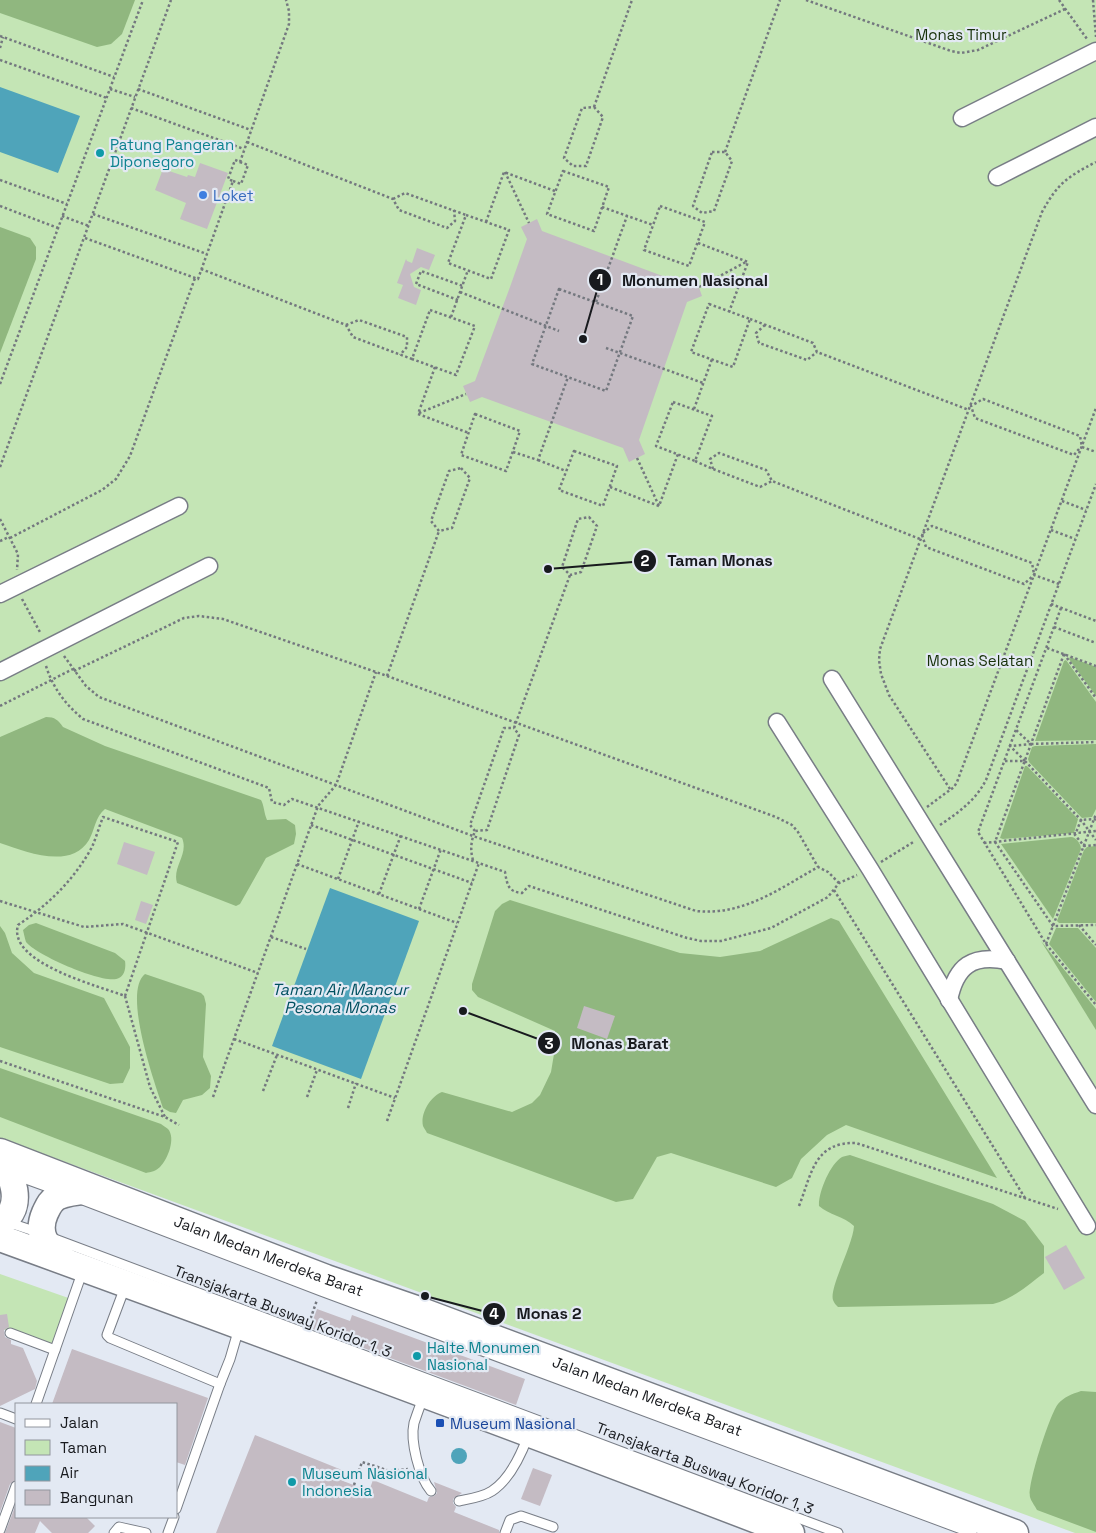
<svg xmlns="http://www.w3.org/2000/svg" width="1096" height="1533" font-family="'Space Grotesk',sans-serif">
	<style>
		.green { fill: #c4e5b5 }
		.forest { fill: #90b77f }
		.water { fill: #4fa4ba }
		.building { fill: #c4bbc3 }
		.lines { fill: none; stroke-linecap: round; stroke-linejoin: round }
		.lane-casing { stroke: #787d86; stroke-width: 11 }
		.street-casing { stroke: #787d86; stroke-width: 19 }
		.primary-casing { stroke: #787d86; stroke-width: 29 }
		.path { stroke: #74787f; stroke-width: 2.5; stroke-dasharray: 2.5 2.5; stroke-linecap: butt }
		.lane { stroke: #fff; stroke-width: 9 }
		.street { stroke: #fff; stroke-width: 16 }
		.primary { stroke: #fff; stroke-width: 26 }
		.culture-dot { fill: #0f9aa8; stroke: #e3e9f3; stroke-width: 2 }
		.shop-dot { fill: #3f7fe0; stroke: #e3e9f3; stroke-width: 2 }
		.transit-dot { fill: #1a4fb4; stroke: #e3e9f3; stroke-width: 2 }
		.labels { text-anchor: middle; dominant-baseline: central; stroke-width: 4.5; stroke-linejoin: round; paint-order: stroke }
		.park-label { font-size: 15px; fill: #173109; stroke: #e3e9f3 }
		.culture-label { font-size: 15px; fill: #0d838f; stroke: #e3e9f3; text-anchor: start }
		.shop-label { font-size: 15px; fill: #366cbe; stroke: #e3e9f3; text-anchor: start }
		.street-label { font-size: 15px; fill: #181a1e; stroke: #e3e9f3 }
		.transit-label { font-size: 15px; fill: #164399; stroke: #e3e9f3; text-anchor: start }
		.water-label { font-size: 16px; font-style: italic; fill: #015060; stroke: #e3e9f3 }
		.leader { fill: none; stroke: #181a1e; stroke-width: 2 }
		.callout-dot { fill: #181a1e; stroke: #e3e9f3; stroke-width: 2 }
		.mark-label { font-size: 15px; text-anchor: middle; font-weight: bold; fill: #fff }
		.callout-label { font-size: 16px; text-anchor: middle; font-weight: bold; fill: #181a1e; stroke: #e3e9f3; stroke-width: 4.5; stroke-linejoin: round; paint-order: stroke }
	</style>
	<rect width="100%" height="100%" fill="#e3e9f3"/>
	<g class="green">
		<polygon points="0,0 1096,0 1096,1533 1075,1533 0,1138"/>
		<polygon points="0,1274 77,1301 61,1342 47,1346 0,1328"/>
	</g>
	<g class="forest">
		<polygon points="0,0 135,0 122,34 111,44 97,47 0,13"/>
		<polygon points="0,227 30,238 36,247 36,259 0,353"/>
		<polygon points="1070,657 1096,667 1096,696 1069,659"/>
		<polygon points="1066,660 1096,702 1096,740 1035,741 1064,661"/>
		<path d="M46,717C55,717 58,720 63,727L105,746L261,800C264,805 264,813 267,820L286,819L295,825L296,834L294,844L266,858L240,904L236,906L177,883C172,867 189,854 182,838L105,809C95,817 95,829 89,840C71,870 26,852 0,843V737Z"/>
		<polygon points="1096,744 1096,809 1092,817 1082,818 1029,762 1028,759 1032,747 1035,746"/>
		<polygon points="1025,766 1027,766 1078,819 1074,833 1003,839 1000,838"/>
		<path d="M1071,837C1076,837 1081,844 1081,849L1053,919L1001,844Z"/>
		<polygon points="1096,846 1096,923 1059,923 1057,921 1084,850 1087,847"/>
		<path d="M510,900L680,953L720,957L760,951L831,918L839,921L997,1178L846,1125L827,1135L801,1159L792,1178L776,1187L671,1153L657,1157L633,1199L616,1202L427,1133C426,1131 424,1128 423,1126C420,1113 431,1096 442,1092L512,1112L532,1103L540,1095L551,1072L556,1042L555,1031L478,997L472,990V984L495,911L502,904Z"/>
		<path d="M36,923L115,953L125,961C126,967 125,975 119,978C106,986 36,955 26,942C25,939 24,934 23,930L29,925Z"/>
		<polygon points="0,926 5,933 12,953 34,973 104,998 130,1047 130,1068 123,1083 110,1084 0,1047"/>
		<polygon points="1056,928 1078,928 1096,948 1096,1002 1049,944"/>
		<polygon points="1041,941 1096,1009 1096,1030"/>
		<path d="M145,974L201,993L204,996L206,1004L203,1057L211,1076L210,1088L202,1095L183,1100L176,1113L170,1112L163,1108C155,1084 122,992 145,974Z"/>
		<path d="M0,1068L161,1124C163,1126 166,1127 168,1129C176,1138 168,1159 160,1167C156,1171 151,1172 146,1173L0,1117Z"/>
		<path d="M850,1155L993,1204L1025,1221L1044,1246V1273C1028,1285 1013,1299 993,1304L838,1307C836,1305 834,1303 833,1300C829,1288 853,1245 854,1226C844,1216 829,1215 819,1206C818,1193 830,1164 842,1157C844,1156 847,1156 850,1155Z"/>
		<path d="M1081,1391L1096,1392V1532L1037,1510C1035,1506 1031,1501 1030,1497C1027,1485 1050,1414 1058,1404C1064,1397 1072,1394 1081,1391Z"/>
	</g>
	<g class="water">
		<polygon points="0,87 80,116 58,173 0,152"/>
		<polygon points="330,888 419,921 361,1079 272,1046"/>
		<circle cx="459" cy="1456" r="8"/>
	</g>
	<g class="building">
		<polygon points="200,163 228,173 207,229 180,219 186,203 155,190 163,169 187,177 188,175 195,177"/>
		<polygon points="537,219 542,231 684,284 696,279 702,296 687,302 639,440 645,454 629,462 623,448 482,397 470,402 463,386 475,381 510,287 527,239 521,227"/>
		<polygon points="417,248 435,255 429,270 421,267 410,274 414,287 421,290 416,305 398,298 403,285 397,283 406,259 407,261 412,263"/>
		<polygon points="124,842 155,852 147,875 117,864"/>
		<polygon points="141,901 153,905 146,924 135,920"/>
		<polygon points="584,1006 615,1016 607,1039 577,1028"/>
		<polygon points="1066,1245 1085,1278 1064,1290 1045,1257"/>
		<polygon points="317,1309 350,1321 352,1315 525,1379 516,1405 310,1328"/>
		<polygon points="7,1314 9,1327 4,1330 5,1337 11,1340 11,1344 23,1348 37,1381 35,1389 0,1406 0,1315"/>
		<polygon points="72,1349 208,1398 185,1465 176,1462 176,1404 52,1404"/>
		<polygon points="0,1422 16,1428 16,1480 10,1484 0,1512"/>
		<polygon points="255,1435 342,1470 338,1479 369,1491 373,1480 427,1502 429,1497 434,1496 437,1493 434,1482 462,1493 453,1499 453,1503 456,1507 454,1512 499,1530 499,1533 216,1533"/>
		<polygon points="533,1468 552,1475 540,1506 521,1499"/>
		<polygon points="16,1504 16,1517 86,1517 95,1526 88,1533 52,1533 40,1521 35,1533 5,1533"/>
	</g>
	<g class="lines">
		<defs>
			<g id="lane">
				<polyline points="15,1175 59,1191"/>
				<polyline points="83,1200 321,1291 972,1533"/>
				<polyline points="7,1222 40,1233"/>
				<polyline points="52,1238 838,1533"/>
				<polyline points="125,1287 107,1335 110,1338 220,1384 230,1359 239,1328"/>
				<polyline points="10,1333 55,1350"/>
				<path d="M424,1396C420,1405 417,1414 414,1423C410,1441 419,1477 431,1491"/>
				<polyline points="36,1404 83,1270"/>
				<polyline points="0,1413 16,1419"/>
				<path d="M459,1501C469,1499 483,1497 492,1491C510,1479 521,1455 528,1436"/>
				<polyline points="176,1509 220,1384"/>
				<polyline points="0,1530 16,1486"/>
				<polyline points="114,1533 119,1527 146,1533"/>
				<polyline points="168,1533 174,1517"/>
				<polyline points="505,1533 510,1520 521,1516 553,1527"/>
			</g>
			<g id="street">
				<polyline points="962,118 1096,51"/>
				<polyline points="997,177 1096,127"/>
				<polyline points="0,594 179,506"/>
				<polyline points="0,672 209,566"/>
				<polyline points="832,679 1096,1105"/>
				<polyline points="777,722 870,869 1087,1226"/>
				<path d="M949,1000C956,966 972,954 1007,961"/>
			</g>
			<g id="primary">
				<path id="s1" d="M0,1152L326,1278L416,1309L1015,1533"/>
				<path d="M0,1153C11,1174 27,1207 0,1223"/>
				<path d="M0,1238C264,1334 528,1432 791,1533"/>
				<path d="M63,1259C46,1247 36,1234 45,1213C48,1207 50,1201 57,1197C68,1191 83,1191 96,1190"/>
			</g>
		</defs>
		<use href="#lane" class="lane-casing"/>
		<use href="#street" class="street-casing"/>
		<use href="#primary" class="primary-casing"/>
		<g class="path">
			<polyline points="806,0 951,51 961,53 978,50 1065,9"/>
			<polyline points="1059,0 1087,39"/>
			<polyline points="1093,0 1096,37"/>
			<polyline points="0,36 114,77"/>
			<polyline points="0,48 3,37"/>
			<polyline points="0,60 107,98"/>
			<polyline points="110,89 135,97"/>
			<polyline points="138,89 251,130"/>
			<polygon points="594,107 603,117 586,166 573,166 564,158 582,108"/>
			<polyline points="594,107 632,0"/>
			<polyline points="131,108 244,149"/>
			<polyline points="247,142 393,199 399,210 447,228 455,221 454,210"/>
			<polygon points="712,152 725,152 732,161 714,211 702,213 693,206"/>
			<polyline points="725,152 780,0"/>
			<polygon points="563,171 609,187 594,231 547,214"/>
			<polyline points="505,172 529,223"/>
			<polyline points="0,180 67,204"/>
			<polyline points="233,181 241,184 248,165 240,162"/>
			<polyline points="393,199 405,193 466,215"/>
			<polyline points="0,206 58,228"/>
			<polygon points="660,206 705,222 689,266 644,250"/>
			<polyline points="602,207 653,225"/>
			<polyline points="93,214 207,254"/>
			<polygon points="466,215 509,230 491,279 448,263"/>
			<polyline points="62,216 89,226"/>
			<polyline points="486,222 504,172 555,191"/>
			<polyline points="85,238 198,279 233,181 228,179 235,160 240,162 289,24 289,11 286,0"/>
			<polyline points="698,243 748,262 729,312"/>
			<polyline points="201,269 346,325 353,337 412,359"/>
			<polyline points="699,287 746,262"/>
			<polygon points="559,289 633,316 606,391 532,364"/>
			<polyline points="460,292 559,331"/>
			<polyline points="458,300 416,284 421,271 463,286"/>
			<polyline points="596,302 627,216"/>
			<polygon points="709,304 750,319 733,367 691,352"/>
			<polygon points="430,310 475,326 456,375 412,359"/>
			<polyline points="451,317 468,270"/>
			<polyline points="750,319 813,343 817,352 969,410"/>
			<polyline points="346,325 359,320 407,337 407,347 400,355"/>
			<polyline points="765,325 756,333 759,343 807,360 817,352"/>
			<polyline points="606,348 703,383"/>
			<polyline points="435,367 418,414 469,433"/>
			<polyline points="0,384 143,0"/>
			<polygon points="673,402 712,416 695,461 656,446"/>
			<polyline points="694,409 712,359"/>
			<polyline points="419,413 466,394"/>
			<polygon points="475,414 520,431 506,471 461,455"/>
			<polyline points="1079,449 1074,455 975,418 971,406 983,399 1080,436 1082,447 1096,452"/>
			<polygon points="574,451 617,466 603,506 559,490"/>
			<polyline points="513,452 538,460 568,377"/>
			<polyline points="637,458 659,506"/>
			<polyline points="538,460 566,471"/>
			<polyline points="695,461 713,469 760,487 772,481"/>
			<polyline points="0,467 171,0"/>
			<polygon points="461,468 470,478 452,528 439,531 431,521 449,471"/>
			<polyline points="713,469 710,459 719,453 766,470 772,481 920,539"/>
			<polyline points="610,487 659,506 678,454"/>
			<polyline points="1062,501 1086,510"/>
			<polygon points="589,517 597,526 581,572 570,575 562,567 578,519"/>
			<polyline points="0,519 18,554 17,570"/>
			<polyline points="1051,530 1075,539"/>
			<polyline points="923,533 932,526 1032,563 1034,574"/>
			<polyline points="922,535 926,547 1024,584 1034,575 1059,584"/>
			<polyline points="10,538 102,490 116,479 130,456 195,278"/>
			<polyline points="0,541 9,537"/>
			<polyline points="22,599 41,634"/>
			<polyline points="1051,604 1096,621"/>
			<polyline points="1061,608 978,832 1046,944 1096,1005"/>
			<polyline points="1054,627 1096,643"/>
			<polyline points="1047,648 1096,666"/>
			<polyline points="1064,654 995,842 1053,926 1096,925"/>
			<polyline points="1064,654 1096,698"/>
			<path d="M64,656L86,686L99,697L473,836L696,911C743,916 779,889 818,867L828,872L839,883"/>
			<path d="M46,666C53,688 65,704 83,719L269,788L272,802L284,805L292,799L505,872C507,884 508,892 522,893L529,886L687,938L701,941H721L771,928L828,897L839,883L857,875"/>
			<polyline points="74,671 184,618 199,616 223,619 376,672 776,817 792,825 798,832 818,867"/>
			<polyline points="387,676 439,531"/>
			<polyline points="0,706 73,669"/>
			<polyline points="514,728 570,575"/>
			<polyline points="1031,744 1096,742"/>
			<polyline points="1005,761 1025,761 1010,746 1031,744 1016,730"/>
			<polyline points="1025,761 1081,820 1096,840"/>
			<path d="M950,789L889,695L881,674L879,660L880,649L1042,212C1058,183 1067,177 1096,162"/>
			<polyline points="927,807 954,787 957,782 1096,408"/>
			<polyline points="1096,820 1094,819 1081,820 1075,835 1084,846 1096,845"/>
			<polyline points="311,825 472,883"/>
			<path d="M940,825C959,812 975,801 986,780L1096,484"/>
			<polyline points="475,831 470,825 504,728 514,728"/>
			<polyline points="984,843 1096,831"/>
			<path d="M473,860C470,850 471,841 475,831L487,830L519,735L514,728"/>
			<polyline points="881,862 915,841"/>
			<polyline points="297,864 457,923"/>
			<polyline points="338,879 359,821"/>
			<polyline points="834,890 1025,1198"/>
			<polyline points="379,894 401,835"/>
			<polyline points="0,901 84,927 123,924 258,973"/>
			<polyline points="419,909 441,849"/>
			<polyline points="1079,925 1096,945"/>
			<polyline points="271,937 306,949"/>
			<polyline points="1046,944 1096,814"/>
			<path d="M125,996L178,842L103,817C99,827 96,838 92,847C74,880 48,905 18,925C7,963 99,986 125,996L150,1087L165,1117"/>
			<polyline points="234,1039 395,1098"/>
			<polyline points="0,1061 165,1117 179,1125"/>
			<polyline points="263,1091 277,1055"/>
			<polyline points="213,1097 318,806 336,785 376,672"/>
			<polyline points="307,1097 317,1070"/>
			<polyline points="348,1108 356,1083"/>
			<polyline points="387,1121 479,863"/>
			<path d="M799,1206C812,1173 814,1142 856,1143L1058,1209"/>
			<polyline points="309,1323 317,1300"/>
			<polyline points="354,1485 362,1462 390,1471 408,1469"/>
		</g>
		<use href="#lane" class="lane"/>
		<use href="#street" class="street"/>
		<use href="#primary" class="primary"/>
	</g>
	<g class="culture-dot">
		<circle cx="100" cy="153" r="5"/>
		<circle cx="417" cy="1356" r="5"/>
		<circle cx="292" cy="1482" r="5"/>
	</g>
	<circle class="shop-dot" cx="203" cy="195" r="5"/>
	<rect class="transit-dot" x="435" y="1418" width="10" height="10" rx="2.5"/>
	<g class="labels">
		<g class="park-label">
			<text x="961" y="34">Monas Timur</text>
			<text x="980" y="660">Monas Selatan</text>
		</g>
		<g class="culture-label">
			<text x="110" y="144">Patung Pangeran<tspan x="110" dy="17">Diponegoro</tspan></text>
			<text x="427" y="1347">Halte Monumen<tspan x="427" dy="17">Nasional</tspan></text>
			<text x="302" y="1473">Museum Nasional<tspan x="302" dy="17">Indonesia</tspan></text>
		</g>
		<g class="shop-label">
			<text x="213" y="195">Loket</text>
		</g>
		<g class="street-label">
			<text stroke="none"><textPath href="#s1" startOffset="288">Jalan Medan Merdeka Barat</textPath></text>
			<text transform="translate(283 1311) rotate(21)">Transjakarta Busway Koridor 1, 3</text>
			<text stroke="none"><textPath href="#s1" startOffset="692">Jalan Medan Merdeka Barat</textPath></text>
			<text transform="translate(705 1468) rotate(21)">Transjakarta Busway Koridor 1, 3</text>
		</g>
		<g class="transit-label">
			<text x="450" y="1423">Museum Nasional</text>
		</g>
		<g class="water-label">
			<text x="340" y="989">Taman Air Mancur<tspan x="340" dy="18">Pesona Monas</tspan></text>
		</g>
	</g>
	<path class="leader" d="M583 339L600 280M548 569L645 561M463 1011L549 1043M425 1296L494 1314"/>
	<g class="callout-dot">
		<circle cx="583" cy="339" r="5"/>
		<circle cx="548" cy="569" r="5"/>
		<circle cx="463" cy="1011" r="5"/>
		<circle cx="425" cy="1296" r="5"/>
		<circle cx="600" cy="280" r="12"/>
		<circle cx="645" cy="561" r="12"/>
		<circle cx="549" cy="1043" r="12"/>
		<circle cx="494" cy="1314" r="12"/>
	</g>
	<g class="mark-label">
		<text x="600" y="285">1</text>
		<text x="645" y="566">2</text>
		<text x="549" y="1049">3</text>
		<text x="494" y="1319">4</text>
	</g>
	<g class="callout-label">
		<text x="695" y="286">Monumen Nasional</text>
		<text x="720" y="566">Taman Monas</text>
		<text x="620" y="1049">Monas Barat</text>
		<text x="549" y="1319">Monas 2</text>
	</g>
	<rect x="15" y="1403" width="162" height="115" fill="#e3e9f3" stroke="#92969e"/>
	<rect x="25" y="1419" width="25" height="8" fill="#ffffff" stroke="#92969e"/>
	<text x="60" y="1428" font-size="15" fill="#181a1e">Jalan</text>
	<rect x="25" y="1440" width="25" height="15" fill="#c4e5b5" stroke="#92969e"/>
	<text x="60" y="1453" font-size="15" fill="#181a1e">Taman</text>
	<rect x="25" y="1466" width="25" height="15" fill="#4fa4ba" stroke="#92969e"/>
	<text x="60" y="1478" font-size="15" fill="#181a1e">Air</text>
	<rect x="25" y="1490" width="25" height="15" fill="#c4bbc3" stroke="#92969e"/>
	<text x="60" y="1503" font-size="15" fill="#181a1e">Bangunan</text>
</svg>
